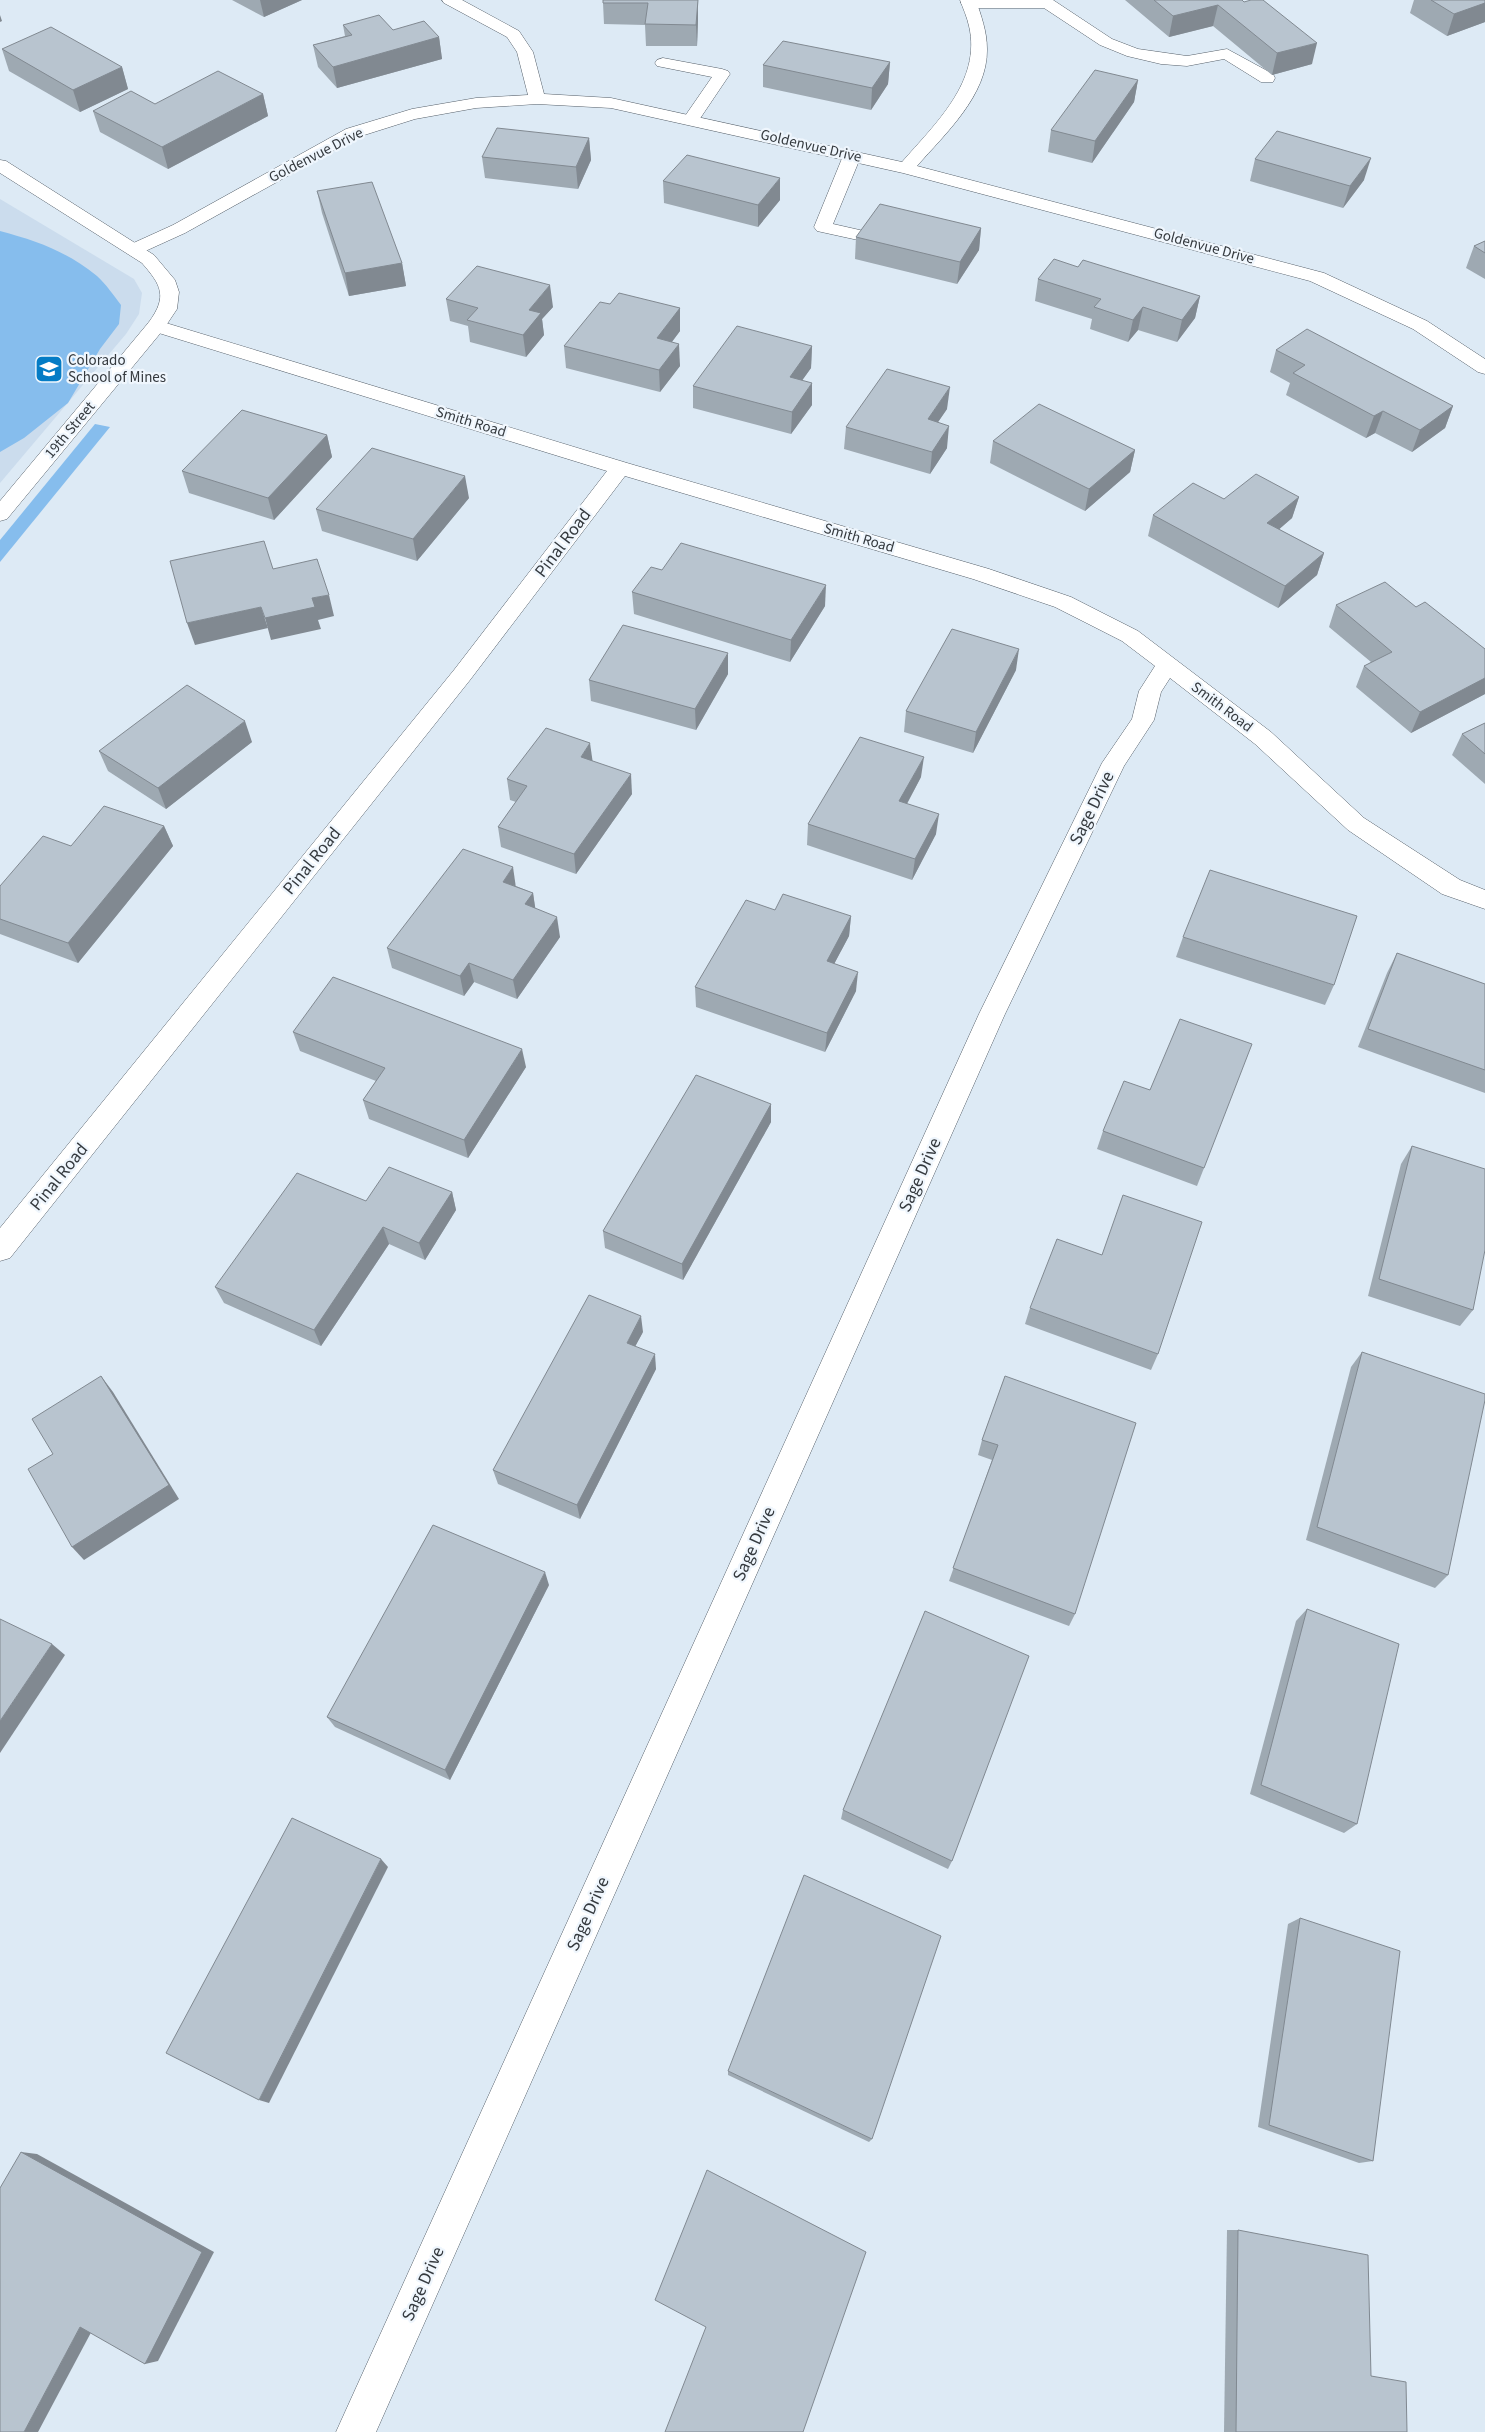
<svg xmlns="http://www.w3.org/2000/svg" width="1485" height="2432" font-family="'Source Sans 3',sans-serif">
	<style>
		.built { fill: #cbdced }
		.green { fill: #86bded }
		.lines { fill: none; stroke-linecap: round; stroke-linejoin: round }
		.service-casing { stroke: #56606a; stroke-width: 1 }
		.minor-casing { stroke: #56606a; stroke-width: 1 }
		.tertiary-casing { stroke: #56606a; stroke-width: 1 }
		.service { fill: #fff; fill-rule: evenodd }
		.minor { fill: #fff; fill-rule: evenodd }
		.tertiary { fill: #fff; fill-rule: evenodd }
		.wall { fill: #9ea9b2 }
		.shaded-wall { fill: #818991 }
		.building { fill: #b8c4cf; stroke: #818991 }
		.labels { text-anchor: middle; dominant-baseline: central; stroke-width: 4.5; stroke-linejoin: round; paint-order: stroke }
		.far-street-label { font-size: 15px; fill: #353a3f; stroke: #eff6fd }
		.far-poi-label { font-size: 15px; fill: #353a3f; stroke: #eff6fd; text-anchor: start }
		.street-label { font-size: 18px; fill: #353a3f; stroke: #eff6fd }
	</style>
	<rect width="100%" height="100%" fill="#ddeaf5"/>
	<polygon class="built" points="0,199 134,279 142,293 139,314 126,334 0,483"/>
	<g class="green">
		<path d="M0,231C37,241 66,251 97,276C106,284 114,296 121,305L119,324L100,349L68,403L24,438L0,452Z"/>
		<polygon points="95,424 110,427 0,562 0,540"/>
	</g>
	<g class="lines">
		<defs>
			<g id="service">
				<polygon points="963,0 1053,0 1112,39 1138,49 1187,56 1227,49 1273,74 1275,78 1273,82 1261,82 1224,59 1187,66 1161,64 1127,56 1100,45 1044,8 969,8 963,6 961,3"/>
				<polygon points="663,58 722,69 728,71 730,74 697,123 685,123 683,119 712,77 657,66 655,63 657,60"/>
				<polygon points="852,151 858,152 861,156 833,224 864,231 867,235 864,239 858,240 817,231 814,227 843,156 846,152"/>
			</g>
			<g id="minor">
				<path d="M442,0H462L519,31L533,52L544,94L611,98L902,162C935,124 982,81 969,26C967,17 963,8 960,0H976C981,16 987,31 987,49C988,95 945,134 917,166L1324,273L1427,321L1485,359V374L1478,372L1413,329L1310,281L903,173L611,108L537,104L476,108L415,119L358,137L185,233L141,253H129L126,249L129,245L173,225L346,129L412,109L476,98L528,95L517,52L507,37L444,3Z"/>
				<polygon points="156,320 627,463 989,569 1071,597 1138,631 1271,732 1364,818 1460,880 1485,890 1485,909 1442,894 1348,830 1255,744 1170,678 1161,692 1154,720 1124,766 1005,1014 376,2432 336,2432 979,1014 1102,763 1132,719 1139,691 1155,666 1122,641 1055,607 973,579 625,476 470,680 10,1258 0,1261 0,1228 454,670 607,471 149,330 147,326 149,322"/>
			</g>
			<path id="tertiary" d="M0,160L6,161L154,255L175,280L179,292L177,309L163,330L7,519L0,521V501L149,322C168,296 161,285 142,263L0,173Z"/>
		</defs>
		<use href="#service" class="service-casing"/>
		<use href="#minor" class="minor-casing"/>
		<use href="#tertiary" class="tertiary-casing"/>
		<use href="#service" class="service"/>
		<use href="#minor" class="minor"/>
		<use href="#tertiary" class="tertiary"/>
	</g>
	<g class="wall">
		<polygon points="232,0 302,0 264,17"/>
		<polygon points="698,0 698,20 697,46 646,46 645,25 604,24 603,3"/>
		<polygon points="1125,0 1242,0 1312,64 1272,75 1213,26 1169,37"/>
		<polygon points="1414,0 1485,0 1485,22 1447,36 1410,13"/>
		<polygon points="343,25 393,30 439,37 442,59 337,88 318,67 313,45 345,36"/>
		<polygon points="2,49 122,67 128,89 80,112 9,71"/>
		<polygon points="890,62 888,84 871,110 763,87 763,65"/>
		<polygon points="1138,80 1134,102 1092,163 1048,152 1051,130"/>
		<polygon points="263,94 268,116 168,169 100,132 93,111 155,104"/>
		<polygon points="589,138 591,160 578,189 485,178 482,157"/>
		<polygon points="1255,159 1364,180 1343,208 1250,181"/>
		<polygon points="663,181 780,200 758,227 664,203"/>
		<polygon points="317,191 402,263 406,286 349,296 322,213"/>
		<polygon points="981,228 979,250 957,284 855,259 856,237"/>
		<polygon points="1485,241 1485,279 1466,268 1474,246"/>
		<polygon points="1078,267 1200,296 1195,318 1177,342 1138,330 1128,342 1090,329 1092,319 1035,301 1038,279"/>
		<polygon points="446,299 553,307 542,319 544,335 526,357 470,342 468,326 450,321"/>
		<polygon points="610,304 680,308 680,331 672,342 680,366 660,392 566,368 564,346"/>
		<polygon points="812,346 811,368 802,380 812,405 791,434 693,408 693,386"/>
		<polygon points="1276,350 1453,406 1445,428 1412,452 1375,433 1366,438 1286,395 1290,383 1270,372"/>
		<polygon points="947,409 938,422 947,448 930,474 844,449 846,427"/>
		<polygon points="327,435 332,457 274,520 189,493 182,471"/>
		<polygon points="993,441 1135,450 1130,472 1085,511 990,463"/>
		<polygon points="1299,497 1292,518 1279,529 1324,553 1317,575 1278,608 1148,536 1153,515 1224,499"/>
		<polygon points="469,498 417,561 322,531 316,509"/>
		<polygon points="662,570 825,606 790,662 634,614 632,592"/>
		<polygon points="1336,605 1416,607 1485,649 1485,694 1411,733 1356,687 1364,666 1371,662 1329,627"/>
		<polygon points="1016,670 973,753 904,732 906,711"/>
		<polygon points="728,674 696,730 591,701 589,680"/>
		<polygon points="1485,723 1485,784 1452,755 1462,734"/>
		<polygon points="252,742 166,809 108,771 99,751"/>
		<polygon points="592,761 632,794 576,874 501,847 498,827 516,802 510,800 507,779"/>
		<polygon points="921,777 907,804 936,834 912,880 807,845 808,824"/>
		<polygon points="164,826 173,846 78,963 0,934 0,886 71,846"/>
		<polygon points="516,886 533,893 535,908 560,937 517,999 474,982 464,996 392,968 387,948"/>
		<polygon points="851,916 849,936 834,964 856,991 825,1052 696,1007 695,987"/>
		<polygon points="1183,937 1334,985 1325,1005 1176,957"/>
		<polygon points="1397,953 1485,984 1485,1093 1358,1047 1387,973"/>
		<polygon points="293,1032 526,1067 468,1158 369,1119 363,1100 376,1081 300,1051"/>
		<polygon points="1150,1090 1204,1168 1197,1186 1097,1149 1103,1131"/>
		<polygon points="771,1104 771,1122 683,1280 605,1248 603,1231"/>
		<polygon points="1412,1146 1473,1310 1460,1326 1368,1296 1401,1164"/>
		<polygon points="452,1192 456,1210 425,1260 389,1244 321,1346 224,1303 215,1287 366,1201"/>
		<polygon points="1030,1308 1158,1354 1151,1370 1025,1324"/>
		<polygon points="643,1332 635,1346 656,1369 580,1519 498,1484 493,1470"/>
		<polygon points="1362,1352 1448,1575 1435,1588 1306,1540 1351,1367"/>
		<polygon points="1005,1376 1075,1614 1069,1626 949,1581 992,1460 978,1455 982,1440"/>
		<polygon points="549,1585 450,1780 335,1727 327,1717"/>
		<polygon points="1307,1609 1357,1824 1344,1833 1250,1794 1296,1621"/>
		<polygon points="843,1810 952,1861 948,1869 841,1819"/>
		<polygon points="1300,1918 1373,2161 1359,2163 1258,2127 1288,1924"/>
		<polygon points="728,2071 872,2139 869,2142 728,2075"/>
		<polygon points="1227,2230 1238,2230 1407,2432 1224,2432"/>
	</g>
	<g class="shaded-wall">
		<polygon points="260,0 302,0 264,17"/>
		<polygon points="698,0 698,20 697,46 696,25"/>
		<polygon points="1485,0 1485,22 1447,36 1454,14"/>
		<polygon points="1218,5 1213,26 1169,37 1173,16"/>
		<polygon points="0,15 2,21 0,22"/>
		<polygon points="439,37 442,59 337,88 333,67"/>
		<polygon points="1317,43 1312,64 1272,75 1277,53"/>
		<polygon points="890,62 888,84 871,110 872,88"/>
		<polygon points="122,67 128,89 80,112 73,90"/>
		<polygon points="1138,80 1134,102 1092,163 1095,141"/>
		<polygon points="263,94 268,116 168,169 162,147"/>
		<polygon points="589,138 591,160 578,189 576,167"/>
		<polygon points="1371,158 1364,180 1343,208 1350,186"/>
		<polygon points="780,178 780,200 758,227 758,205"/>
		<polygon points="981,228 979,250 957,284 960,262"/>
		<polygon points="402,263 406,286 349,296 345,273"/>
		<polygon points="550,285 553,307 542,319 544,335 526,357 523,335 529,310"/>
		<polygon points="1200,296 1195,318 1177,342 1182,320"/>
		<polygon points="1143,307 1138,330 1128,342 1133,320"/>
		<polygon points="680,308 680,331 658,360 657,338"/>
		<polygon points="679,344 680,366 660,392 659,370"/>
		<polygon points="812,346 811,368 789,399 790,377"/>
		<polygon points="812,383 812,405 791,434 792,412"/>
		<polygon points="950,387 947,409 925,441 928,419"/>
		<polygon points="1453,406 1445,428 1412,452 1420,430"/>
		<polygon points="1383,411 1375,433 1366,438 1374,416"/>
		<polygon points="949,426 947,448 930,474 932,452"/>
		<polygon points="327,435 332,457 274,520 268,498"/>
		<polygon points="1135,450 1130,472 1085,511 1089,489"/>
		<polygon points="465,476 469,498 417,561 413,539"/>
		<polygon points="1299,497 1292,518 1261,545 1267,523"/>
		<polygon points="1324,553 1317,575 1278,608 1285,586"/>
		<polygon points="826,585 825,606 790,662 791,640"/>
		<polygon points="329,595 334,616 318,620 321,629 271,640 265,618 312,598"/>
		<polygon points="261,607 268,628 195,645 187,623"/>
		<polygon points="1019,649 1016,670 973,753 976,732"/>
		<polygon points="728,653 728,674 696,730 695,709"/>
		<polygon points="1485,678 1485,694 1411,733 1420,712"/>
		<polygon points="245,721 252,742 166,809 158,788"/>
		<polygon points="590,743 593,764 581,757"/>
		<polygon points="924,757 921,777 897,822 899,801"/>
		<polygon points="631,774 632,794 576,874 574,854"/>
		<polygon points="939,814 936,834 912,880 915,859"/>
		<polygon points="164,826 173,846 78,963 68,943"/>
		<polygon points="513,867 516,888 503,882"/>
		<polygon points="533,893 536,913 525,904"/>
		<polygon points="851,916 849,936 825,981 827,961"/>
		<polygon points="557,917 560,937 517,999 513,980"/>
		<polygon points="469,963 474,982 464,996 460,976"/>
		<polygon points="858,972 856,991 825,1052 827,1033"/>
		<polygon points="522,1049 526,1067 468,1158 464,1140"/>
		<polygon points="771,1104 771,1122 683,1280 682,1264"/>
		<polygon points="452,1192 456,1210 425,1260 419,1243"/>
		<polygon points="383,1227 389,1244 321,1346 314,1330"/>
		<polygon points="641,1316 643,1332 629,1358 627,1343"/>
		<polygon points="655,1354 656,1369 580,1519 577,1505"/>
		<polygon points="101,1376 113,1392 179,1499 84,1560 72,1547"/>
		<polygon points="545,1572 549,1585 450,1780 445,1770"/>
		<polygon points="52,1644 65,1655 0,1753 0,1721"/>
		<polygon points="381,1859 388,1867 269,2103 259,2100"/>
		<polygon points="21,2152 37,2154 214,2252 158,2361 145,2364"/>
		<polygon points="95,2325 38,2432 24,2432 80,2327"/>
	</g>
	<g class="building">
		<polygon points="603,0 698,0 696,25 645,24 648,3 603,3"/>
		<polygon points="1154,0 1242,0 1244,2 1251,0 1263,0 1317,43 1277,53 1218,5 1173,16"/>
		<polygon points="1431,0 1485,0 1485,3 1454,14"/>
		<polygon points="379,15 393,30 424,21 439,37 333,67 313,45 352,35 343,25"/>
		<polygon points="51,27 122,67 73,90 2,49"/>
		<polygon points="783,41 890,62 872,88 763,65"/>
		<polygon points="1095,70 1138,80 1095,141 1051,130"/>
		<polygon points="218,71 263,94 162,147 93,111 131,91 155,104"/>
		<polygon points="497,128 589,138 576,167 482,157"/>
		<polygon points="1277,131 1371,158 1350,186 1255,159"/>
		<polygon points="687,155 780,178 758,205 663,181"/>
		<polygon points="372,182 402,263 345,273 317,191"/>
		<polygon points="880,204 981,228 960,262 856,237"/>
		<polygon points="1485,241 1485,253 1474,246"/>
		<polygon points="1054,259 1078,267 1083,260 1200,296 1182,320 1143,307 1133,320 1094,307 1101,299 1038,279"/>
		<polygon points="477,266 550,285 529,310 541,313 523,335 467,320 478,308 446,299"/>
		<polygon points="619,293 680,308 657,338 679,344 659,370 564,346 600,302 610,304"/>
		<polygon points="737,326 812,346 790,377 812,383 792,412 693,386"/>
		<polygon points="1307,329 1453,406 1420,430 1383,411 1374,416 1293,373 1305,365 1276,350"/>
		<polygon points="887,369 950,387 928,419 949,426 932,452 846,427"/>
		<polygon points="1039,404 1135,450 1089,489 993,441"/>
		<polygon points="242,410 327,435 268,498 182,471"/>
		<polygon points="372,448 465,476 413,539 316,509"/>
		<polygon points="1256,474 1299,497 1267,523 1324,553 1285,586 1153,515 1193,483 1224,499"/>
		<polygon points="264,541 273,569 317,559 329,595 312,598 315,607 265,618 261,607 187,623 170,561"/>
		<polygon points="681,543 826,585 791,640 632,592 651,567 662,570"/>
		<polygon points="1385,582 1416,607 1425,602 1485,649 1485,678 1420,712 1364,666 1392,652 1336,605"/>
		<polygon points="623,625 728,653 695,709 589,680"/>
		<polygon points="952,629 1019,649 976,732 906,711"/>
		<polygon points="187,685 245,721 158,788 99,751"/>
		<polygon points="1485,723 1485,754 1462,734"/>
		<polygon points="546,728 590,743 581,757 631,774 574,854 498,827 527,786 507,779"/>
		<polygon points="860,737 924,757 899,801 939,814 915,859 808,824"/>
		<polygon points="104,806 164,826 68,943 0,919 0,886 43,836 71,846"/>
		<polygon points="463,849 513,867 503,882 533,893 525,904 557,917 513,980 469,963 460,976 387,948"/>
		<polygon points="1210,870 1357,916 1334,985 1183,937"/>
		<polygon points="783,894 851,916 827,961 858,972 827,1033 695,987 746,900 775,910"/>
		<polygon points="1397,953 1485,984 1485,1070 1368,1029"/>
		<polygon points="333,977 522,1049 464,1140 363,1100 385,1068 293,1032"/>
		<polygon points="1180,1019 1252,1044 1204,1168 1103,1131 1124,1081 1150,1090"/>
		<polygon points="696,1075 771,1104 682,1264 603,1231"/>
		<polygon points="1412,1146 1485,1169 1485,1250 1473,1310 1379,1279"/>
		<polygon points="389,1167 452,1192 419,1243 383,1227 314,1330 215,1287 297,1173 366,1201"/>
		<polygon points="1123,1195 1202,1222 1158,1354 1030,1308 1057,1239 1102,1255"/>
		<polygon points="589,1295 641,1316 627,1343 655,1354 577,1505 493,1470"/>
		<polygon points="1362,1352 1485,1394 1485,1400 1448,1575 1317,1527"/>
		<polygon points="101,1376 169,1485 72,1547 28,1469 53,1454 32,1419"/>
		<polygon points="1005,1376 1136,1423 1075,1614 953,1568 998,1445 982,1440"/>
		<polygon points="433,1525 545,1572 445,1770 327,1717"/>
		<polygon points="1307,1609 1399,1644 1357,1824 1261,1785"/>
		<polygon points="925,1611 1029,1656 952,1861 843,1810"/>
		<polygon points="0,1619 52,1644 0,1721"/>
		<polygon points="292,1818 381,1859 259,2100 166,2053"/>
		<polygon points="804,1875 941,1936 872,2139 728,2071"/>
		<polygon points="1300,1918 1400,1951 1373,2161 1269,2125"/>
		<polygon points="21,2152 202,2252 145,2364 80,2327 24,2432 0,2432 0,2188"/>
		<polygon points="707,2170 866,2252 803,2432 665,2432 706,2327 655,2300"/>
		<polygon points="1238,2230 1368,2255 1371,2376 1406,2382 1407,2432 1236,2432"/>
	</g>
	<defs>
		<symbol id="university-square" viewBox="-11 -11 22 22"><rect x="-9" y="-9" width="18" height="18" rx="4" fill="#047cc5" stroke="#eff6fd"/><path d="M0-5L7-2L0 1L-7-2ZM-4 1L0 2.5L4 1V4Q0 6-4 4Z" fill="#fff"/></symbol>
	</defs>
	<g fill-rule="evenodd">
		<use href="#university-square" x="33" y="353" width="32" height="32"/>
	</g>
	<g class="labels">
		<g class="far-street-label">
			<text transform="translate(811 146) rotate(13)">Goldenvue Drive</text>
			<text transform="translate(316 155) rotate(-27)">Goldenvue Drive</text>
			<text transform="translate(1204 246) rotate(15)">Goldenvue Drive</text>
			<text transform="translate(471 422) rotate(17)">Smith Road</text>
			<text transform="translate(70 430) rotate(-50)">19th Street</text>
			<text transform="translate(859 538) rotate(16)">Smith Road</text>
			<text transform="translate(1222 707) rotate(37)">Smith Road</text>
		</g>
		<g class="far-poi-label">
			<text x="68" y="360">Colorado<tspan x="68" dy="17">School of Mines</tspan></text>
		</g>
		<g class="street-label">
			<text transform="translate(563 543) rotate(-53)">Pinal Road</text>
			<text transform="translate(1092 808) rotate(-64)">Sage Drive</text>
			<text transform="translate(312 861) rotate(-51)">Pinal Road</text>
			<text transform="translate(920 1175) rotate(-66)">Sage Drive</text>
			<text transform="translate(59 1177) rotate(-51)">Pinal Road</text>
			<text transform="translate(754 1544) rotate(-66)">Sage Drive</text>
			<text transform="translate(588 1914) rotate(-66)">Sage Drive</text>
			<text transform="translate(423 2284) rotate(-66)">Sage Drive</text>
		</g>
	</g>
</svg>
